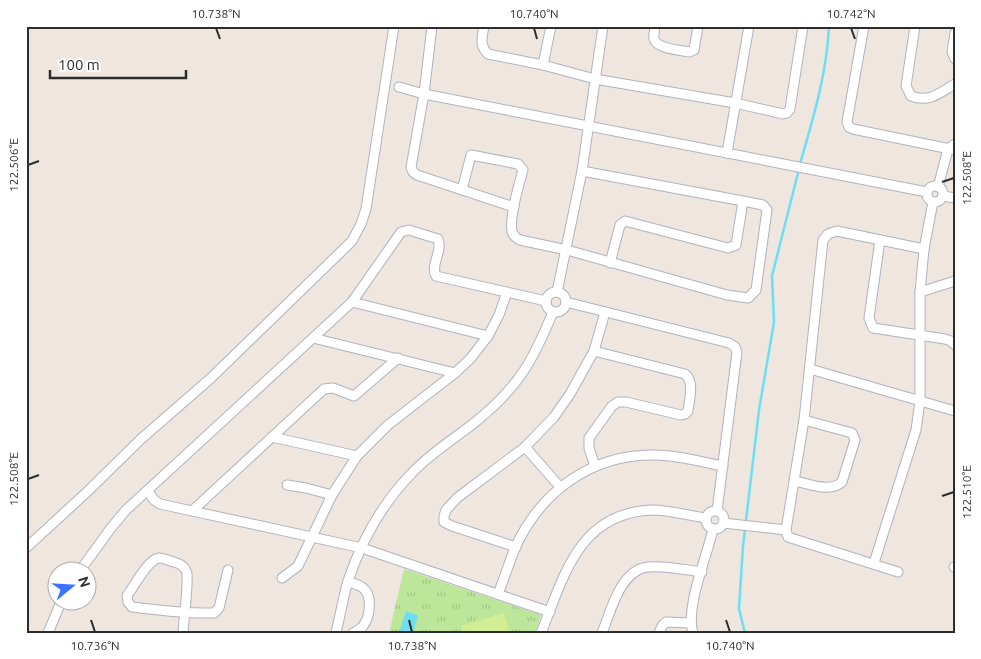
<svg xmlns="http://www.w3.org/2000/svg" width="981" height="659" font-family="Ubuntu,sans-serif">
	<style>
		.grass { fill: url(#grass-tufts) }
		.pitch { fill: #d1ee95 }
		.water { fill: #6fdef3 }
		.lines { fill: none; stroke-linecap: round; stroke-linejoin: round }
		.stream { stroke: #6fdef3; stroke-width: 2.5 }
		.street-casing { stroke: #afb3bd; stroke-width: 11 }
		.street { stroke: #fff; stroke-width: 9 }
		.ticks { fill: none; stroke: #2d2d2d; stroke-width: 2 }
		.neatline { fill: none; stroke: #2d2d2d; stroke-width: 2 }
		.ticks-label { font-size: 12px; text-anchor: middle; fill: #2d2d2d }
	</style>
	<defs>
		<pattern id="grass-tufts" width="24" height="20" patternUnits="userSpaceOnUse" patternTransform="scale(1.25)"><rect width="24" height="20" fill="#bce69a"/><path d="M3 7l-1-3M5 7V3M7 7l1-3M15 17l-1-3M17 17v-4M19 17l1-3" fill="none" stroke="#a2c685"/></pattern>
	</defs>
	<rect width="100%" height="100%" fill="#eee6df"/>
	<polygon class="grass" points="404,569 541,615 535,633 389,633"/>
	<polygon class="pitch" points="504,613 510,633 464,633 461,626"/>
	<polygon class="water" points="406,611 418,615 413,633 399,633"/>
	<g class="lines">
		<g class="stream">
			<path d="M800,164C813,119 827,73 829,26"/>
			<polyline points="745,633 739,609 743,546 759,410 774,322 772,276 799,169"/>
		</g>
		<defs>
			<g id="street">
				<polyline points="432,26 424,94 411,167 413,172 417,175 514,207"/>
				<path d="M484,26C482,38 479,45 488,54L543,65L595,79L735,103L783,114L787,113L790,109L803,26"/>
				<path d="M655,26C655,30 653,35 654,39C657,49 680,50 689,52L694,50L698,26"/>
				<polyline points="864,26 847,122 849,127 853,129 955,150"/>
				<path d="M915,26L906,86L911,96C930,103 939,93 955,84"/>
				<polyline points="955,33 952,52 955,59"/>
				<polyline points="543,65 551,26"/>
				<polyline points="399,87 424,94 927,192"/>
				<polyline points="727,153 749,26"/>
				<polyline points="582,171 743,201 736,245 728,248 625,221 620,225 610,263"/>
				<circle cx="935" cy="194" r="8"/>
				<polyline points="938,187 948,149 955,144"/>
				<path d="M462,190L471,155L518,164L523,170C519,184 509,217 512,231C513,236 516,238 520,240L567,250L727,295L748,298L756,290L767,210L763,205L743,201"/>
				<polyline points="943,196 955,198"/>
				<polyline points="880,240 869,318 873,328 945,339 951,341 955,345"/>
				<polyline points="557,292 582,171 603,26"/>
				<polyline points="920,292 955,281"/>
				<circle cx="556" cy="302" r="10"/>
				<polyline points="352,302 488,336"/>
				<polyline points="566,302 729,343 735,347 737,352 717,511"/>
				<polyline points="313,338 455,373"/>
				<path d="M594,351L685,374C695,382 689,400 688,411L685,414L681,415L626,402H618L612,406L589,438V448L595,466"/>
				<polyline points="810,369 955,411"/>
				<polyline points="272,437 357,456"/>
				<polyline points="525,447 560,487"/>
				<path d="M795,481C810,484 830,493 842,482L855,440L852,433L804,420"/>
				<polyline points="287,485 306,488 332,495"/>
				<polyline points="148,491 154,500 160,504 362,548 550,612"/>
				<polyline points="192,511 324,389 333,388 354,396 398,358"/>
				<circle cx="715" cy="520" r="9"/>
				<polyline points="723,523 786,530"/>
				<polyline points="516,547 452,526 444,522 444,516 446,510 457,498 525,447 554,417 570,394 594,351 605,312"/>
				<polyline points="26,548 88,491 141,439 211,378 352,241 361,224 366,209 394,26"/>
				<polyline points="874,563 916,430 920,401 920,292 924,249 933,202"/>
				<polyline points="954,567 955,567"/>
				<path d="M79,572L111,528L126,510L352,302L401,232L409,230L438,239C443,251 430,265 436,276L546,301"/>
				<polyline points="898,572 791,538 788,537 786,530 804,420 823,240 828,234 837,231 924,249"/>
				<polyline points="282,578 298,566 332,495 357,456 388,425 455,373 470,359 488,336 499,315 507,292"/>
				<path d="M348,582C353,583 359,585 363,588C373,596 370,617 363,626C361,629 357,631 353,633"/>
				<path d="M498,594C504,579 509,563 515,548C541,491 592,454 655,455C678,455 701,462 723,466"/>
				<polyline points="48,633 61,602"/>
				<path d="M183,633C184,615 188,591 187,574C186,567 181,564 174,562C170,561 163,558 159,558C148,559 133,588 127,596L128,602L132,607C159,610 187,614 214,613L219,608L228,570"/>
				<path d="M336,633C340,616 343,598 348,581C361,542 382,504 411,474C431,452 456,438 479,419C520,385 533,360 553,312"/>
				<path d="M541,633C564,576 579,512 653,510C670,510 689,516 706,518"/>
				<path d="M602,633C611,611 620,570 648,567C664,565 686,570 702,572"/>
				<polyline points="659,633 662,626 666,622 690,623"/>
				<path d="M693,633C685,607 707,557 713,529"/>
			</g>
		</defs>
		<use href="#street" class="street-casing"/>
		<use href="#street" class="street"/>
	</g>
	<path class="ticks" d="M216,28L220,39M534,28L537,39M851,28L855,39M28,165L39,161M942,182L954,178M28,479L39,475M942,496L954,492M91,620L95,632M409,620L412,632M726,620L730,632"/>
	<rect width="981" height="659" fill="none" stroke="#ffffff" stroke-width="55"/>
	<g transform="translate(72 586) rotate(72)"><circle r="24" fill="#ffffff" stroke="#ababab"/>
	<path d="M0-4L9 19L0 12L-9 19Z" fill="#3b74ff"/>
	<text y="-8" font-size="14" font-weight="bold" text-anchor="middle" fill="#2d2d2d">N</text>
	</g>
	<path d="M50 70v8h136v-8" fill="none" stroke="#2d2d2d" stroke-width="2.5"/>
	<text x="58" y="70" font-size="15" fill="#2d2d2d" stroke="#ffffff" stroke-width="4" paint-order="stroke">100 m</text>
	<rect x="28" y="28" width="926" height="604" class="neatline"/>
	<g class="ticks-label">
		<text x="216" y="18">10.738°N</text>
		<text x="534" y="18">10.740°N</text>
		<text x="851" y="18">10.742°N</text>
		<text transform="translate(14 165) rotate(-90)" y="4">122.506°E</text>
		<text transform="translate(967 178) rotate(-90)" y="4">122.508°E</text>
		<text transform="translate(14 479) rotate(-90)" y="4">122.508°E</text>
		<text transform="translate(967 492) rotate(-90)" y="4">122.510°E</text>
		<text x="95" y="650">10.736°N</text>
		<text x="412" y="650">10.738°N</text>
		<text x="730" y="650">10.740°N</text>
	</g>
</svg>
